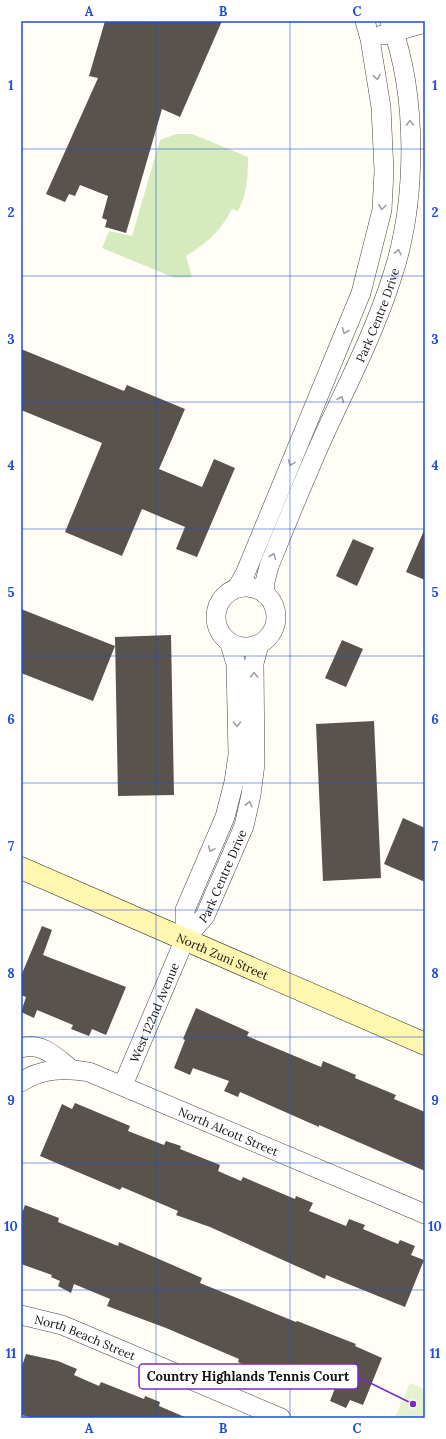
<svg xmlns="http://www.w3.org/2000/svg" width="446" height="1439" font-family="Lora,serif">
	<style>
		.green { fill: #d5ebbd }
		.pitch { fill: #e6f2cf }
		.building { fill: #5a524d }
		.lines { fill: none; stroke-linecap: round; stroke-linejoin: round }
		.street-casing { stroke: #444; stroke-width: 20 }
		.secondary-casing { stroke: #333; stroke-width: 23 }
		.street { stroke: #fff; stroke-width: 19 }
		.secondary { stroke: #fff6b0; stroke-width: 22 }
		.oneway { stroke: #a0a0a0 }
		.grid { fill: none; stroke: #1d4ed8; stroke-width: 1; stroke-opacity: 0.55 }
		.labels { text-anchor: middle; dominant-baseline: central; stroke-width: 4; stroke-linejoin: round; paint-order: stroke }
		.street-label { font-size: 12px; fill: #111; stroke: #fff }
		.leader { fill: none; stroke: #7b2cbf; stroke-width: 1.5 }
		.callout-dot { fill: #7b2cbf; stroke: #fff; stroke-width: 1.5 }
		.callout { fill: #fff; stroke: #7b2cbf; stroke-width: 1.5 }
		.callout-label { font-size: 13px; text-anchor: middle; font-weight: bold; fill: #111 }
		.neatline { fill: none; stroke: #1d4ed8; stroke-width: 1.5 }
		.grid-label { font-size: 13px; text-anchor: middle; font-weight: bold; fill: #1d4ed8 }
	</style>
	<rect width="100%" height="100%" fill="#fffdf5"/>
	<path class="green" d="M176,134H192L248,157C248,177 247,194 238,211L232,209C219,233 209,241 186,256L192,277L175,278L102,248L109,231L132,236L160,140Z"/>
	<polygon class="pitch" points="410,1383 425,1389 425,1418 395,1418"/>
	<g class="building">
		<polygon points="105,21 222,21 180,117 162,109 126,233 105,227 107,220 102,218 108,196 80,185 75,196 69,194 65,202 46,194 98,78 89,76"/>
		<polygon points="21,349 124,391 127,385 185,409 159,469 202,487 214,459 235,468 197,557 176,549 185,527 142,509 122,556 65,532 102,443 21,410"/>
		<polygon points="425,528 425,580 406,572"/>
		<polygon points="353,539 374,548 357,586 336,576"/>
		<polygon points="21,609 115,646 93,701 21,673"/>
		<polygon points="171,635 174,795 118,796 115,637"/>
		<polygon points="342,640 363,649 346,687 325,678"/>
		<polygon points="374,721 381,878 323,881 316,724"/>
		<polygon points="403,818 425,828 425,882 384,864"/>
		<polygon points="42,926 52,930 43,955 126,987 106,1035 92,1029 89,1036 71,1029 73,1025 37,1010 34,1018 21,1012 26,997 21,995 21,976"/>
		<polygon points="196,1008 249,1032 247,1036 321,1067 323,1061 356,1075 355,1078 396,1095 394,1099 425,1112 425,1171 319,1125 319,1127 240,1092 238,1097 224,1091 229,1081 193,1068 190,1075 174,1068 185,1040 183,1039"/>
		<polygon points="75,1103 130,1126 128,1131 164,1145 166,1141 181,1146 180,1149 220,1165 218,1171 241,1181 243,1177 295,1199 296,1196 313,1203 309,1211 346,1226 349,1219 365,1225 363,1229 398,1244 400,1240 415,1246 411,1255 424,1260 405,1307 326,1275 325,1279 210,1227 176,1215 178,1211 122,1187 120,1190 40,1156 62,1104 72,1109"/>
		<polygon points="25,1205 59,1218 58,1222 118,1246 119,1242 168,1263 202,1278 200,1283 296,1322 297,1321 356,1344 355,1346 382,1358 363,1405 350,1400 346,1408 330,1401 335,1388 312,1377 307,1389 255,1366 254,1369 238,1362 239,1359 166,1328 107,1306 110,1299 74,1284 71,1293 58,1286 60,1281 51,1277 52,1275 21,1264 21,1216"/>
		<polygon points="26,1354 58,1361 77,1369 74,1375 99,1386 101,1382 144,1399 145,1396 160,1402 159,1406 187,1418 34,1418 21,1415 21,1369"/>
	</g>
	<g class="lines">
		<defs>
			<g id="street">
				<polyline points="382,35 425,23"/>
				<circle cx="246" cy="617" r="30"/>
				<polyline points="237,588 245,574 361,293 382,210 384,171 381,107 370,39 365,21"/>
				<path id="s1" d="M265,594V582L269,566C287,522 305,477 325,433C349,381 375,331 392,277C417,202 418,95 390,21"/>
				<polyline points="185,939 185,910 225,817 234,782 238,755 236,664 230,644"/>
				<path d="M21,1048C41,1041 57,1058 71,1069"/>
				<path id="s2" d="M21,1082C42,1068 65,1068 89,1072L425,1214"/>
				<path id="s3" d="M123,1085L185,939L205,916L244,826L251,795L255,764L254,663L259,645"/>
				<path id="s4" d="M21,1315L62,1325L281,1418"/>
			</g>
			<g id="secondary">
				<path id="s5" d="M21,868L425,1044"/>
			</g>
		</defs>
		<use href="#street" class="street-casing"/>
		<use href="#secondary" class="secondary-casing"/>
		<use href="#street" class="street"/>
		<use href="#secondary" class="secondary"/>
	</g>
	<defs><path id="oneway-chevron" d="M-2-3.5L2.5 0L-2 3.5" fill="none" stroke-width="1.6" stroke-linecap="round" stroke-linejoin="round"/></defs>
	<g class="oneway">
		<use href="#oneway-chevron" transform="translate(377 77) rotate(81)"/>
		<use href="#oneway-chevron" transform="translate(410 123) rotate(-91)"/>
		<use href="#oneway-chevron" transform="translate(382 207) rotate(97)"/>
		<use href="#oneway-chevron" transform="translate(398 252) rotate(-76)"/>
		<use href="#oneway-chevron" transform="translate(345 331) rotate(112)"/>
		<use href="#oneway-chevron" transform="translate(341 399) rotate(-65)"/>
		<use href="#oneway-chevron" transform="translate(291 463) rotate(112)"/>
		<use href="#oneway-chevron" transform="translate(273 556) rotate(-67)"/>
		<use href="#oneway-chevron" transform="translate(254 675) rotate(-90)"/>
		<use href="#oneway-chevron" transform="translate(237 724) rotate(89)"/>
		<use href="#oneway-chevron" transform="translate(249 804) rotate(-77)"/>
		<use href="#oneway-chevron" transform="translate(211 849) rotate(114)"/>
	</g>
	<path class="grid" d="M156,21V1418M290,21V1418M21,149H425M21,276H425M21,402H425M21,529H425M21,656H425M21,783H425M21,910H425M21,1037H425M21,1163H425M21,1290H425"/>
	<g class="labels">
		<g class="street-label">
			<text stroke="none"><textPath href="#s1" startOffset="302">Park Centre Drive</textPath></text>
			<text stroke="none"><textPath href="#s3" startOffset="233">Park Centre Drive</textPath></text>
			<text stroke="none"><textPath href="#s5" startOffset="220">North Zuni Street</textPath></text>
			<text stroke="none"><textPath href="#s3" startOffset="79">West 122nd Avenue</textPath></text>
			<text stroke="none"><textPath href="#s2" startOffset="222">North Alcott Street</textPath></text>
			<text stroke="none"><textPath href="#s4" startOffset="68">North Beach Street</textPath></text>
		</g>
	</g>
	<path class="leader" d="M413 1404L358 1377"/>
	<circle class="callout-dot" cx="413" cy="1404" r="4"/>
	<rect class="callout" x="139" y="1364" width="219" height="25" rx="4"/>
	<g class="callout-label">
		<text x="248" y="1381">Country Highlands Tennis Court</text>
	</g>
	<rect width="446" height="1439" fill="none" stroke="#ffffff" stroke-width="44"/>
	<rect x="22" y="22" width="402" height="1395" class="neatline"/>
	<g class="grid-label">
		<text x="89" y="16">A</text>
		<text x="223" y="16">B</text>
		<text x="357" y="16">C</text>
		<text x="11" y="90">1</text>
		<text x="435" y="90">1</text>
		<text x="11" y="217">2</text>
		<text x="435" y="217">2</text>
		<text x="11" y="344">3</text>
		<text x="435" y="344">3</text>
		<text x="11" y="470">4</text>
		<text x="435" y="470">4</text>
		<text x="11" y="597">5</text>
		<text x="435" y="597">5</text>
		<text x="11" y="724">6</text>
		<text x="435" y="724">6</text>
		<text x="11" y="851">7</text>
		<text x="435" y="851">7</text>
		<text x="11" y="978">8</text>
		<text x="435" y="978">8</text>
		<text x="11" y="1105">9</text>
		<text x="435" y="1105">9</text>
		<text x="11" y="1231">10</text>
		<text x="435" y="1231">10</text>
		<text x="11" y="1358">11</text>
		<text x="435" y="1358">11</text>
		<text x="89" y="1433">A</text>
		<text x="223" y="1433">B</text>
		<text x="357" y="1433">C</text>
	</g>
</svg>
